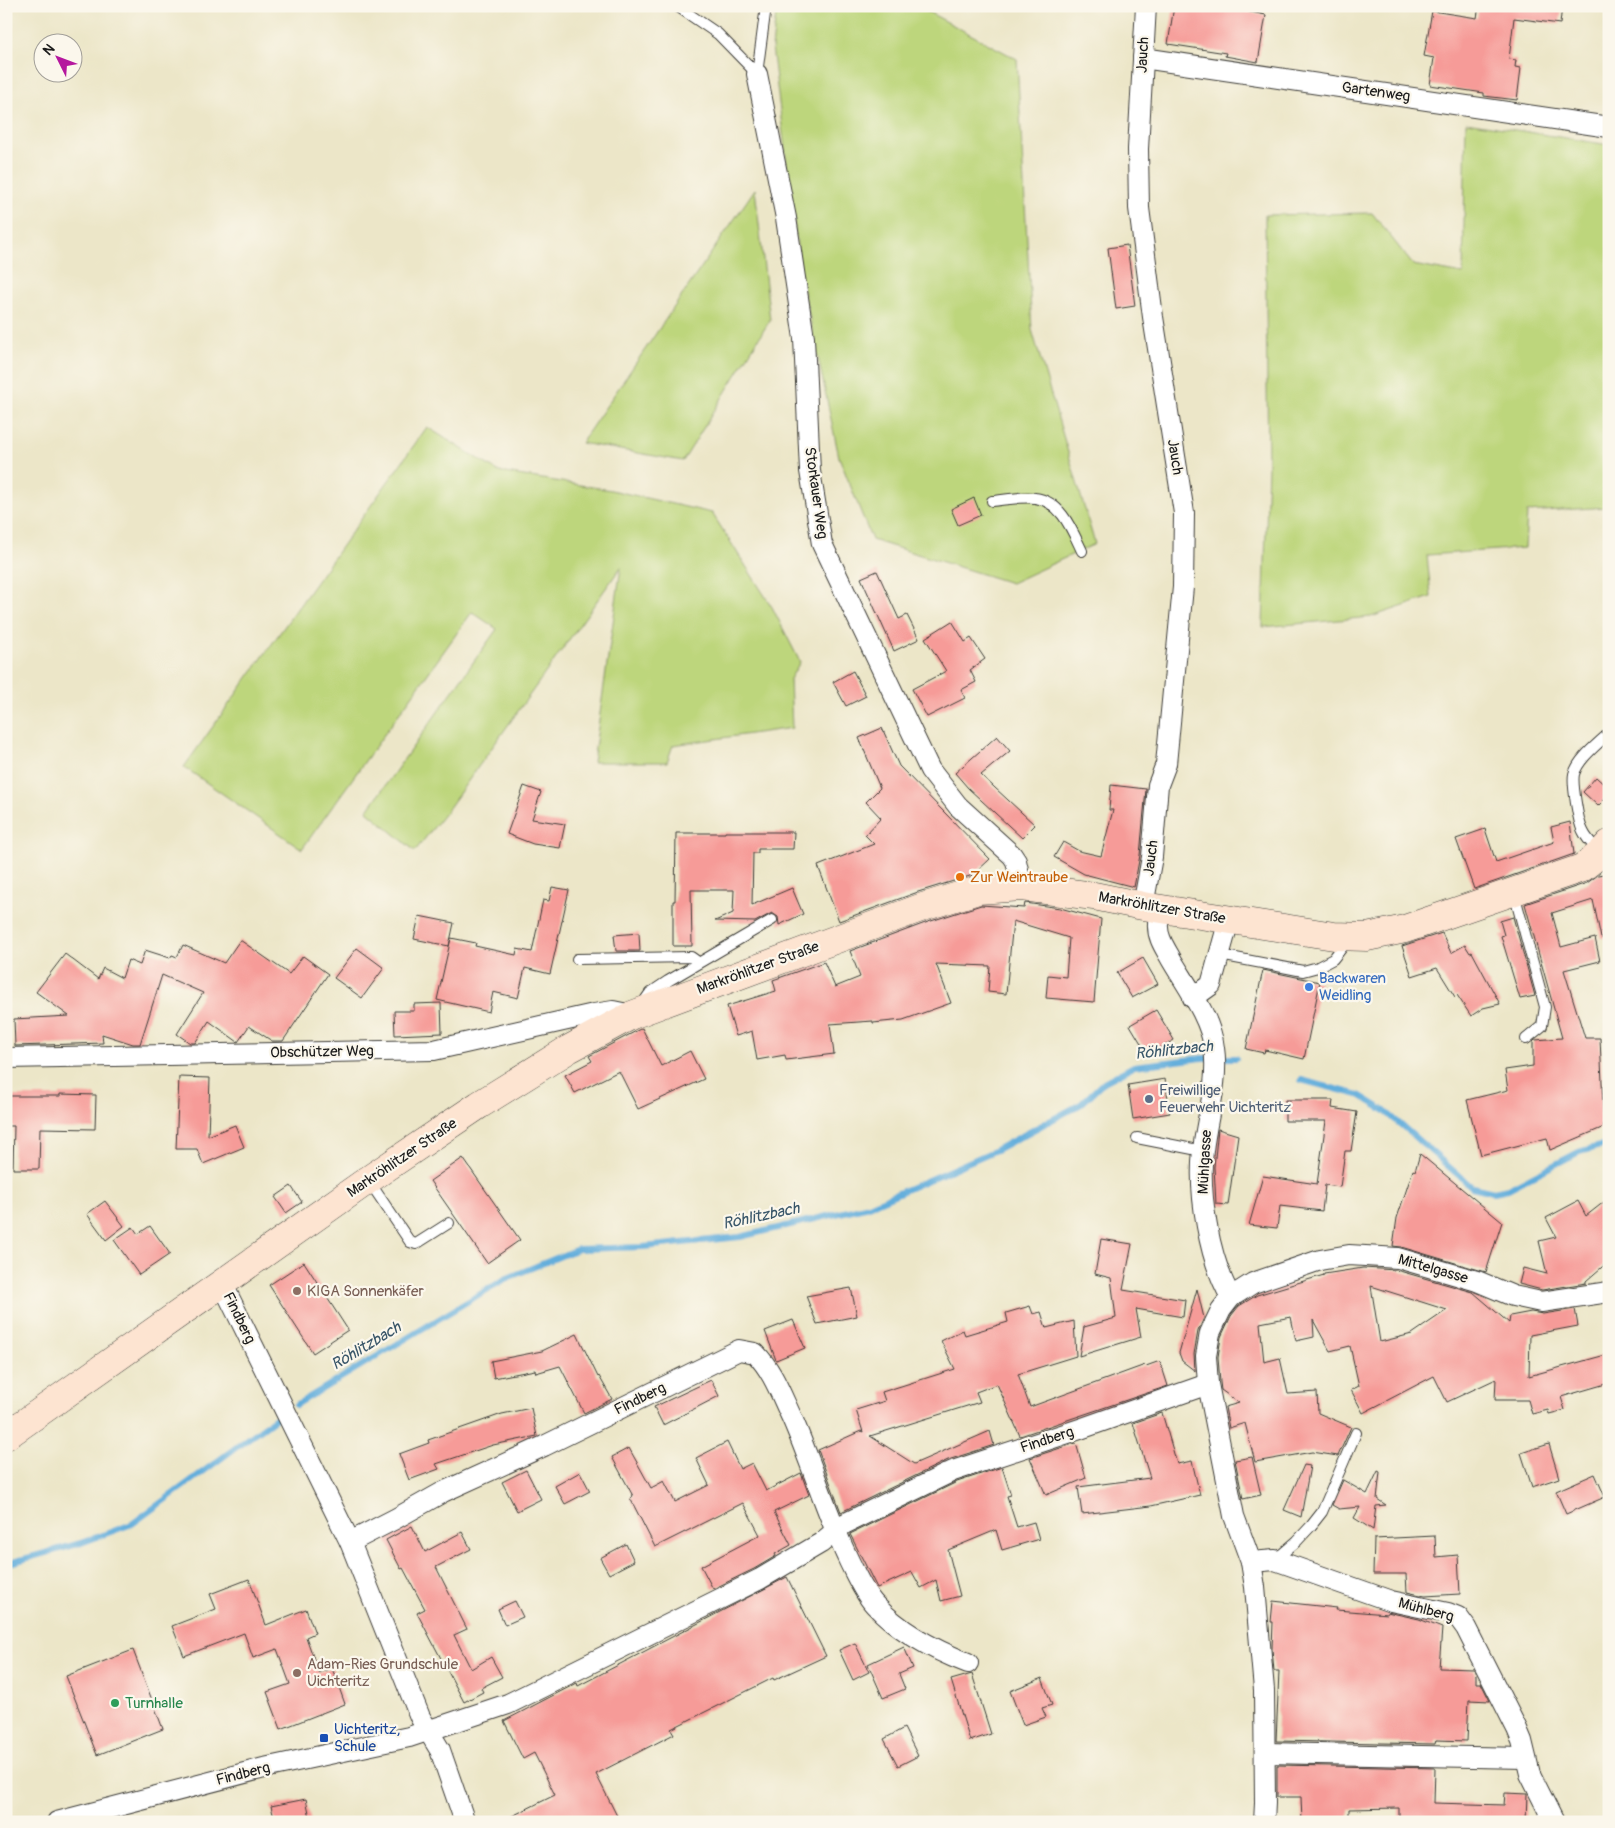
<svg xmlns="http://www.w3.org/2000/svg" width="1615" height="1828" font-family="Pangolin,sans-serif">
	<style>
		.green { fill: #bdd67b; stroke: #6c794c }
		.lines { fill: none; stroke-linecap: round; stroke-linejoin: round }
		.stream { stroke: #64aedc; stroke-width: 6 }
		.building { fill: #f69b98; fill-rule: evenodd }
		.service-casing { stroke: #3b3a36; stroke-width: 12 }
		.minor-casing { stroke: #3b3a36; stroke-width: 22 }
		.secondary-casing { stroke: #3b3a36; stroke-width: 29 }
		.service { stroke: #fff; stroke-width: 10 }
		.minor { stroke: #fff; stroke-width: 20 }
		.secondary { stroke: #fde4d1; stroke-width: 28 }
		.food-dot { fill: #e8710a; stroke: #fbf7ec; stroke-width: 2 }
		.shop-dot { fill: #3f7fe0; stroke: #fbf7ec; stroke-width: 2 }
		.service-dot { fill: #5c6f8a; stroke: #fbf7ec; stroke-width: 2 }
		.education-dot { fill: #8d6e63; stroke: #fbf7ec; stroke-width: 2 }
		.leisure-dot { fill: #2e9e5b; stroke: #fbf7ec; stroke-width: 2 }
		.transit-dot { fill: #1a4fb4; stroke: #fbf7ec; stroke-width: 2 }
		.labels { text-anchor: middle; dominant-baseline: central; stroke-width: 4.5; stroke-linejoin: round; paint-order: stroke }
		.street-label { font-size: 15px; fill: #1c1c1c; stroke: #fbf7ec }
		.food-label { font-size: 15px; fill: #c56008; stroke: #fbf7ec; text-anchor: start }
		.shop-label { font-size: 15px; fill: #366cbe; stroke: #fbf7ec; text-anchor: start }
		.service-label { font-size: 15px; fill: #4e5e75; stroke: #fbf7ec; text-anchor: start }
		.education-label { font-size: 15px; fill: #785e54; stroke: #fbf7ec; text-anchor: start }
		.leisure-label { font-size: 15px; fill: #27864d; stroke: #fbf7ec; text-anchor: start }
		.transit-label { font-size: 15px; fill: #164399; stroke: #fbf7ec; text-anchor: start }
		.water-label { font-size: 16px; font-style: italic; fill: #395669; stroke: #fbf7ec }
	</style>
	<rect width="100%" height="100%" fill="#fbf7ec"/>
	<filter id="ink" filterUnits="userSpaceOnUse"><feTurbulence type="fractalNoise" baseFrequency=".02" numOctaves="2"/><feDisplacementMap in="SourceGraphic" scale="10" xChannelSelector="R" yChannelSelector="G"/><feConvolveMatrix kernelMatrix="1 2 1 2 8 2 1 2 1" color-interpolation-filters="sRGB"/></filter>
	<filter id="wash" filterUnits="userSpaceOnUse"><feTurbulence type="fractalNoise" baseFrequency=".0096" numOctaves="4" result="noise"/><feDisplacementMap in="SourceGraphic" scale="20" xChannelSelector="R" yChannelSelector="G"/><feGaussianBlur stdDeviation="1.12" result="paint"/><feColorMatrix in="noise" values="0 0 0 0 0 0 0 0 0 0 0 0 0 0 0 0 0 1.4 0 .05"/><feComposite in="paint" operator="in"/></filter>
	<g filter="url(#wash)">
		<rect width="100%" height="100%" fill="#ece6c8"/>
		<g class="green">
			<polygon points="777,6 917,6 1017,59 1032,330 1095,544 1011,583 872,540 839,457 801,277 772,47"/>
			<polygon points="1466,122 1609,145 1609,507 1527,512 1525,548 1427,555 1431,597 1371,617 1263,627 1268,466 1265,215 1372,213 1413,265 1463,274"/>
			<polygon points="755,189 770,320 683,461 581,443"/>
			<polygon points="427,427 499,472 611,490 712,513 772,607 800,662 790,679 792,728 673,745 667,762 593,762 621,567 446,812 415,851 367,811 497,629 472,612 302,849 184,767"/>
		</g>
		<g class="lines">
			<g class="stream">
				<polyline points="1301,1080 1359,1095 1385,1111 1472,1187 1494,1192 1508,1189 1579,1152 1600,1146 1609,1147"/>
				<polyline points="296,1405 505,1279 578,1249 643,1247 740,1237 869,1206 996,1150 1081,1104 1104,1082 1134,1066 1202,1058 1236,1058"/>
				<polyline points="6,1564 81,1543 132,1524 276,1418"/>
			</g>
		</g>
		<g id="blocks">
			<g class="building">
				<polygon points="1174,6 1229,6 1229,8 1266,15 1258,62 1225,56 1226,53 1168,44"/>
				<polygon points="1479,6 1562,6 1560,24 1514,18 1509,59 1516,60 1515,67 1521,68 1517,100 1484,96 1484,93 1430,85 1434,58 1424,56 1432,11 1477,18"/>
				<polygon points="1127,245 1135,306 1116,309 1108,248"/>
				<polygon points="974,498 981,515 958,525 951,509"/>
				<polygon points="877,571 899,619 907,615 919,639 894,651 861,578"/>
				<polygon points="952,621 965,642 971,638 985,659 970,670 976,682 961,690 965,698 927,717 912,689 946,671 925,638"/>
				<polygon points="853,671 866,696 846,706 833,682"/>
				<polygon points="882,728 899,766 990,859 973,875 918,892 839,921 818,866 874,844 865,835 881,818 866,802 880,788 859,738"/>
				<polygon points="997,736 1010,751 981,775 1035,825 1022,838 968,788 955,773"/>
				<polygon points="1596,777 1609,789 1609,795 1598,806 1583,792"/>
				<polygon points="1111,785 1146,789 1140,855 1134,887 1084,874 1054,857 1063,842 1079,851 1101,856 1113,810 1109,810"/>
				<polygon points="524,786 541,792 532,819 565,824 560,848 533,844 507,834"/>
				<polygon points="1570,822 1574,854 1474,889 1456,839 1485,829 1496,862 1554,842 1551,827"/>
				<polygon points="725,832 794,832 793,849 758,849 758,853 753,853 752,905 792,888 803,914 779,925 778,917 772,913 755,922 715,921 733,913 734,890 691,890 692,946 673,946 673,901 675,901 676,833 725,833"/>
				<polygon points="1609,873 1609,937 1601,938 1593,900 1552,913 1561,947 1595,938 1600,961 1564,970 1585,1038 1600,1038 1604,1127 1550,1150 1547,1138 1481,1155 1467,1100 1508,1090 1505,1070 1533,1066 1533,1042 1535,1040 1562,1038 1525,904 1587,883 1598,875"/>
				<polygon points="552,887 569,890 550,974 525,968 518,998 493,992 489,1012 437,1000 451,938 476,943 475,946 516,955 517,949 532,952 543,900 549,901"/>
				<polygon points="1025,903 1060,908 1101,919 1094,1002 1046,998 1048,975 1066,977 1069,938 1013,921 1006,994 988,992 990,966 936,964 951,1003 903,1020 873,1023 873,1021 830,1024 834,1054 786,1060 785,1055 757,1060 752,1031 736,1036 727,1006 776,991 773,980 824,962 835,987 860,977 850,951 928,922 981,905 1024,908"/>
				<polygon points="419,916 454,923 449,946 414,939"/>
				<polygon points="1513,917 1535,996 1520,999 1501,936 1504,935 1500,921"/>
				<polygon points="639,933 640,951 616,951 614,935"/>
				<polygon points="1442,933 1451,953 1465,945 1470,953 1472,952 1500,1004 1483,1008 1471,1016 1457,995 1455,997 1437,968 1412,976 1402,946"/>
				<polygon points="240,940 289,974 303,956 328,974 283,1041 272,1041 249,1026 238,1042 209,1021 195,1043 190,1043 177,1034 203,993 162,975 140,1044 133,1044 102,1034 103,1043 15,1046 14,1019 69,1016 36,992 65,954 98,979 103,968 122,978 128,960 140,965 145,950 170,958 172,955 177,957 183,945 224,963"/>
				<polygon points="357,948 384,968 362,998 334,978"/>
				<polygon points="1143,958 1158,984 1132,998 1117,973"/>
				<polygon points="1263,970 1320,982 1304,1059 1265,1050 1264,1053 1246,1049"/>
				<polygon points="441,1003 442,1033 395,1035 394,1011 414,1011 414,1004"/>
				<polygon points="1156,1010 1174,1040 1148,1055 1130,1025"/>
				<polygon points="642,1028 661,1066 690,1051 704,1079 638,1109 619,1071 575,1093 565,1075 592,1061 589,1056"/>
				<polygon points="179,1077 210,1078 208,1136 235,1125 244,1147 203,1164 197,1149 176,1149"/>
				<polygon points="1165,1079 1170,1113 1133,1119 1128,1085"/>
				<polygon points="60,1094 96,1095 95,1129 40,1128 39,1169 13,1169 14,1126 6,1126 6,1096 60,1096"/>
				<polygon points="1285,1100 1333,1100 1332,1108 1357,1112 1351,1151 1345,1151 1340,1187 1325,1185 1322,1211 1280,1206 1277,1228 1249,1225 1263,1176 1317,1184 1326,1121 1285,1121"/>
				<polygon points="1218,1129 1238,1135 1228,1205 1216,1204 1214,1167"/>
				<polygon points="1420,1154 1502,1222 1486,1272 1401,1247 1393,1246 1397,1218 1413,1170 1415,1171"/>
				<polygon points="463,1158 520,1240 487,1263 430,1181"/>
				<polygon points="291,1186 302,1202 286,1213 275,1197"/>
				<polygon points="1609,1198 1609,1261 1586,1281 1586,1283 1542,1290 1519,1284 1523,1268 1547,1274 1539,1241 1556,1237 1546,1218 1578,1201 1586,1216"/>
				<polygon points="105,1201 124,1226 106,1240 87,1214"/>
				<polygon points="150,1226 170,1254 139,1275 114,1240 133,1227 138,1234"/>
				<polygon points="1101,1239 1132,1244 1123,1290 1185,1300 1183,1317 1136,1309 1141,1337 1079,1356 1084,1327 1116,1318 1111,1278 1095,1274"/>
				<polygon points="304,1262 348,1330 313,1353 269,1285"/>
				<path d="M1363,1268L1396,1270L1473,1292L1509,1323L1510,1316L1531,1312L1543,1314L1575,1309L1578,1326L1530,1335L1529,1376L1609,1354V1383L1561,1397L1565,1410L1549,1414L1548,1410L1532,1414L1528,1400H1495L1496,1379L1447,1402L1434,1376L1363,1413L1351,1390L1359,1386L1350,1346L1330,1351L1313,1320L1314,1337L1296,1341L1291,1317L1260,1323L1264,1362L1280,1358L1288,1394L1317,1392L1318,1413L1351,1427L1338,1456L1312,1452L1255,1462L1245,1423L1229,1428L1225,1407L1239,1403L1221,1390L1220,1382L1218,1357L1221,1337L1231,1316L1239,1306L1257,1295L1324,1275V1274ZM1371,1286L1447,1310L1412,1334L1380,1342Z"/>
				<polygon points="851,1288 857,1316 817,1324 806,1296"/>
				<polygon points="1197,1289 1204,1318 1198,1331 1194,1354 1195,1371 1182,1361 1179,1353"/>
				<polygon points="1030,1306 1033,1314 1041,1312 1046,1328 1074,1321 1076,1356 1018,1374 1030,1407 1145,1365 1146,1366 1160,1361 1168,1386 1020,1436 997,1384 976,1392 980,1402 870,1436 914,1464 990,1431 994,1445 948,1460 841,1512 818,1450 861,1431 863,1432 856,1410 885,1401 882,1392 955,1369 941,1341 963,1330 965,1335 1008,1322 1006,1313"/>
				<polygon points="793,1320 805,1348 776,1360 765,1331"/>
				<polygon points="577,1334 598,1377 599,1376 612,1399 584,1413 560,1366 536,1373 535,1370 494,1378 491,1361 542,1351"/>
				<polygon points="711,1380 719,1396 663,1425 654,1407"/>
				<polygon points="531,1408 537,1436 493,1445 436,1464 439,1469 409,1480 399,1454 429,1443 428,1440 502,1414"/>
				<polygon points="1162,1413 1177,1464 1192,1461 1200,1495 1151,1506 1082,1514 1078,1487 1150,1478 1133,1423"/>
				<polygon points="727,1442 740,1469 752,1463 766,1491 801,1473 809,1495 774,1512 791,1545 775,1554 776,1556 754,1569 713,1589 701,1566 760,1535 743,1503 655,1547 630,1498 633,1496 612,1457 629,1448 651,1488 664,1481 675,1502 709,1485 696,1458"/>
				<polygon points="1076,1443 1086,1478 1046,1495 1030,1458"/>
				<polygon points="1549,1444 1559,1478 1532,1487 1521,1453"/>
				<polygon points="1252,1457 1261,1495 1243,1499 1235,1460"/>
				<polygon points="1304,1465 1310,1466 1301,1517 1284,1510"/>
				<polygon points="1002,1467 1011,1495 1007,1496 1017,1527 1034,1522 1039,1539 1002,1550 996,1530 948,1550 960,1596 941,1601 936,1580 921,1588 912,1572 877,1588 850,1534 957,1482"/>
				<polygon points="526,1470 541,1499 517,1511 502,1482"/>
				<polygon points="1378,1471 1380,1472 1377,1499 1386,1505 1376,1506 1373,1530 1354,1518 1360,1507 1339,1509 1332,1505 1343,1480 1367,1494"/>
				<polygon points="580,1472 590,1491 565,1504 555,1486"/>
				<polygon points="1595,1474 1605,1497 1566,1514 1556,1491"/>
				<polygon points="412,1526 425,1552 462,1532 471,1549 436,1567 467,1629 454,1635 471,1669 491,1657 502,1677 481,1688 483,1692 464,1702 417,1613 425,1609 403,1568 401,1569 386,1540"/>
				<polygon points="1435,1536 1436,1557 1458,1555 1460,1594 1425,1596 1407,1592 1406,1574 1373,1574 1374,1539"/>
				<polygon points="626,1544 634,1561 609,1574 600,1558"/>
				<polygon points="787,1577 826,1656 774,1680 773,1678 671,1729 674,1734 596,1774 620,1822 500,1822 555,1795 534,1753 523,1759 504,1721 577,1683 578,1686"/>
				<polygon points="249,1579 266,1625 306,1609 315,1633 306,1637 319,1673 332,1668 345,1704 281,1729 267,1692 290,1684 277,1649 253,1658 244,1633 184,1656 172,1626 216,1609 210,1594"/>
				<polygon points="515,1601 523,1617 505,1625 498,1609"/>
				<polygon points="1273,1601 1337,1608 1336,1610 1387,1614 1387,1612 1419,1619 1442,1628 1439,1668 1474,1669 1476,1675 1476,1683 1481,1683 1490,1701 1469,1700 1467,1741 1436,1740 1435,1744 1276,1741 1279,1671 1274,1671 1272,1649 1273,1622 1271,1622"/>
				<polygon points="855,1643 869,1672 853,1680 839,1650"/>
				<polygon points="904,1647 913,1668 899,1674 905,1689 883,1698 868,1664"/>
				<polygon points="133,1650 163,1729 97,1755 66,1676"/>
				<polygon points="972,1674 991,1734 970,1741 951,1680"/>
				<polygon points="1042,1678 1052,1705 1042,1708 1046,1717 1023,1725 1010,1691"/>
				<polygon points="904,1728 918,1756 898,1766 884,1739"/>
				<polygon points="1277,1765 1435,1768 1434,1803 1504,1805 1505,1793 1527,1794 1526,1822 1399,1822 1399,1808 1349,1809 1349,1822 1302,1822 1301,1797 1277,1797"/>
				<polygon points="306,1799 311,1822 275,1822 271,1806"/>
			</g>
		</g>
	</g>
	<g filter="url(#ink)">
		<use href="#blocks" fill-opacity="0" stroke="#3b3a36" stroke-width="1"/>
		<g class="lines">
			<defs>
				<g id="service">
					<polyline points="677,6 718,34 757,74 766,6"/>
					<path d="M992,501C1004,500 1023,496 1035,498C1061,501 1072,530 1082,551"/>
					<path d="M1600,852C1593,845 1587,840 1583,831C1578,822 1572,783 1574,774C1579,758 1597,745 1609,733"/>
					<polyline points="1514,893 1545,1007 1542,1026 1526,1039"/>
					<polyline points="1220,955 1303,971 1318,967 1333,959 1348,940"/>
					<polyline points="577,959 691,957 698,962"/>
					<polyline points="643,1003 650,993 668,981 772,920"/>
					<polyline points="1137,1138 1203,1151"/>
					<polyline points="369,1181 410,1242 416,1244 449,1223"/>
					<polyline points="1275,1560 1297,1541 1311,1526 1322,1512 1356,1433"/>
				</g>
				<g id="minor">
					<polyline points="1143,58 1609,127"/>
					<polyline points="757,74 786,218 804,338 810,471 822,544 930,770 958,806 1012,855 1016,861 1022,887"/>
					<polyline points="1143,906 1152,857 1158,785 1166,764 1183,587 1184,513 1153,317 1139,208 1138,149 1146,6"/>
					<path d="M1160,909C1159,914 1158,919 1158,924C1157,937 1165,948 1171,959C1186,985 1211,1018 1214,1048C1219,1081 1207,1116 1203,1150C1198,1193 1209,1260 1231,1297"/>
					<polyline points="1193,998 1211,985 1229,920"/>
					<polyline points="6,1058 434,1050 594,1014 613,1011 632,1015"/>
					<polyline points="222,1283 350,1542 420,1717 440,1750 465,1822"/>
					<path d="M350,1542L395,1519L443,1492L544,1446L739,1350L755,1353C773,1371 781,1395 792,1418C813,1466 827,1516 850,1563C857,1577 864,1593 875,1605C900,1632 934,1650 968,1663"/>
					<polyline points="1251,1562 1275,1560 1391,1601 1448,1613 1458,1617 1466,1628 1517,1729 1522,1741 1530,1774 1554,1822"/>
					<polyline points="1265,1753 1525,1758"/>
					<polyline points="57,1822 264,1768 409,1737 508,1704 760,1579 821,1543 844,1524 953,1471 1080,1429 1208,1384"/>
					<polyline points="1264,1822 1265,1803 1264,1690 1255,1587 1251,1562 1234,1516 1208,1384 1206,1356 1210,1333 1221,1310 1231,1297 1253,1283 1320,1260 1349,1255 1398,1258 1477,1281 1513,1296 1541,1302 1609,1292"/>
				</g>
				<polyline id="secondary" points="6,1436 368,1180 479,1105 569,1049 632,1015 923,907 978,890 1022,887 1094,896 1143,906 1334,936 1367,937 1405,929 1582,868 1601,853 1609,844"/>
			</defs>
			<use href="#service" class="service-casing"/>
			<use href="#minor" class="minor-casing"/>
			<use href="#secondary" class="secondary-casing"/>
			<use href="#service" class="service"/>
			<use href="#minor" class="minor"/>
			<use href="#secondary" class="secondary"/>
		</g>
	</g>
	<circle class="food-dot" cx="960" cy="877" r="5"/>
	<circle class="shop-dot" cx="1309" cy="987" r="5"/>
	<circle class="service-dot" cx="1149" cy="1099" r="5"/>
	<g class="education-dot">
		<circle cx="297" cy="1291" r="5"/>
		<circle cx="297" cy="1673" r="5"/>
	</g>
	<circle class="leisure-dot" cx="115" cy="1703" r="5"/>
	<rect class="transit-dot" x="319" y="1733" width="10" height="10" rx="2.5"/>
	<g class="labels">
		<g class="street-label">
			<text transform="translate(1143 55) rotate(-87)">Jauch</text>
			<text transform="translate(1376 92) rotate(8)">Gartenweg</text>
			<text transform="translate(1175 457) rotate(81)">Jauch</text>
			<text transform="translate(816 493) rotate(82)">Storkauer Weg</text>
			<text transform="translate(1151 858) rotate(-83)">Jauch</text>
			<text transform="translate(1162 908) rotate(10)">Markröhlitzer Straße</text>
			<text transform="translate(758 968) rotate(-20)">Markröhlitzer Straße</text>
			<text transform="translate(322 1052) rotate(-1)">Obschützer Weg</text>
			<text transform="translate(402 1158) rotate(-34)">Markröhlitzer Straße</text>
			<text transform="translate(1205 1162) rotate(-87)">Mühlgasse</text>
			<text transform="translate(1433 1269) rotate(16)">Mittelgasse</text>
			<text transform="translate(239 1318) rotate(64)">Findberg</text>
			<text transform="translate(640 1399) rotate(-26)">Findberg</text>
			<text transform="translate(1047 1440) rotate(-18)">Findberg</text>
			<text transform="translate(1426 1610) rotate(15)">Mühlberg</text>
			<text transform="translate(243 1774) rotate(-14)">Findberg</text>
		</g>
		<g class="food-label">
			<text x="970" y="877">Zur Weintraube</text>
		</g>
		<g class="shop-label">
			<text x="1319" y="978">Backwaren<tspan x="1319" dy="17">Weidling</tspan></text>
		</g>
		<g class="service-label">
			<text x="1159" y="1090">Freiwillige<tspan x="1159" dy="17">Feuerwehr Uichteritz</tspan></text>
		</g>
		<g class="education-label">
			<text x="307" y="1291">KIGA Sonnenkäfer</text>
			<text x="307" y="1664">Adam-Ries Grundschule<tspan x="307" dy="17">Uichteritz</tspan></text>
		</g>
		<g class="leisure-label">
			<text x="125" y="1703">Turnhalle</text>
		</g>
		<g class="transit-label">
			<text x="334" y="1729">Uichteritz,<tspan x="334" dy="17">Schule</tspan></text>
		</g>
		<g class="water-label">
			<text transform="translate(1174 1050) rotate(-6)">Röhlitzbach</text>
			<text transform="translate(761 1216) rotate(-12)">Röhlitzbach</text>
			<text transform="translate(366 1346) rotate(-31)">Röhlitzbach</text>
		</g>
	</g>
	<rect width="1615" height="1828" fill="none" stroke="#fbf7ec" stroke-width="25"/>
	<g transform="translate(58 58) rotate(312)"><circle r="24" fill="#fbf7ec" stroke="#a29f99"/>
	<path d="M0-4L9 19L0 12L-9 19Z" fill="#b5179e"/>
	<text y="-8" font-size="14" font-weight="bold" text-anchor="middle" fill="#1c1c1c">N</text>
	</g>
</svg>
